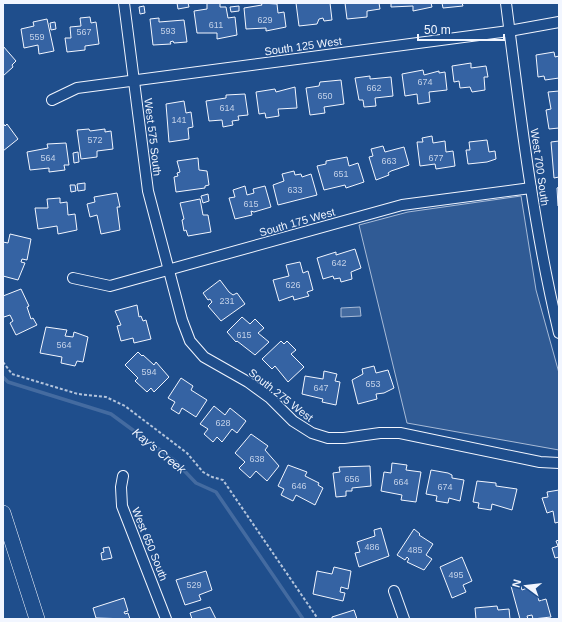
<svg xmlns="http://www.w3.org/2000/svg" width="562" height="622" font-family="Arial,sans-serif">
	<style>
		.built { fill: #305b95; stroke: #a8bbd7 }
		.water { fill: #446ba0; stroke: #a8bbd7 }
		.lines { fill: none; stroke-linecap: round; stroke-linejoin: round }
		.stream { stroke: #446ba0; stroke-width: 3.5 }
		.building { fill: #3563a3; stroke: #f2f6ff }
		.minor-casing { stroke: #f2f6ff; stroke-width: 12 }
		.secondary-casing { stroke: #f2f6ff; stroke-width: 16 }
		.path { stroke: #b3c4dc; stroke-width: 2; stroke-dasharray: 3 2; stroke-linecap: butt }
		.minor { stroke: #1f4e8c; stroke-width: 10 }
		.secondary { stroke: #1f4e8c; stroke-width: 15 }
		.labels { text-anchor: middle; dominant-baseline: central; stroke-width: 3; stroke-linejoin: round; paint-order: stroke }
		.number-label { font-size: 9px; fill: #c3d1e8 }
		.street-label { font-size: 11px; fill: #f2f6ff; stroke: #1f4e8c }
		.water-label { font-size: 12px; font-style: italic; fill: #f2f6ff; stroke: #1f4e8c }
	</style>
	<rect width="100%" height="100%" fill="#1f4e8c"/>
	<polygon class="built" points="521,196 536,290 559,373 559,450 407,423 359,225 408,212"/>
	<polygon class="water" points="360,307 361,316 341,317 341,308"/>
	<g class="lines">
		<polyline class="stream" points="3,377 8,382 111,414 175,461 196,483 216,492 303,619"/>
	</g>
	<g class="building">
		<polygon points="177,3 188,3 189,7 178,9"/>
		<polygon points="207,3 220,3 220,7 226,7 228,18 235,17 237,35 217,39 217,33 197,33 194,11 207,9"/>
		<polygon points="261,3 277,4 278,13 284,12 286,27 266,31 266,28 246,29 244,8 262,5"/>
		<polygon points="296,3 330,3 332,20 324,21 323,18 319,19 317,24 299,26"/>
		<polygon points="345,3 379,3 380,9 367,11 367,17 347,19"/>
		<polygon points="391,3 431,3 432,7 413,11 413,6 391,7"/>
		<polygon points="442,3 462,3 463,6 443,8"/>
		<polygon points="144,6 145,13 140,14 139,7"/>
		<polygon points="239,6 239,11 231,12 230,7"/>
		<polygon points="90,17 91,23 96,22 99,44 85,46 85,50 67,52 65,38 71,38 70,27 81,26 80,18"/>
		<polygon points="159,18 159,22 184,20 187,42 174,43 173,41 170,42 171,44 153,45 150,19"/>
		<polygon points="47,19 54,51 39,54 38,45 24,48 21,29 34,26 33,22"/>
		<polygon points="55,22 56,29 51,30 50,23"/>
		<polygon points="3,46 16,61 12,65 13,67 3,76"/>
		<polygon points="554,52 555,57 559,56 559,78 545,80 544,76 538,77 536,55"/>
		<polygon points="471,63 471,68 486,66 488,77 484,77 485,90 472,92 470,87 460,88 459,81 454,82 452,66"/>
		<polygon points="423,70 424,75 439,71 439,73 445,72 447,90 429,92 430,102 418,104 417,94 405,96 402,74"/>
		<polygon points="370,76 370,79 391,77 393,96 375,98 376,106 364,107 363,100 359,100 355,78"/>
		<polygon points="341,80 344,104 324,107 325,113 310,115 306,88 319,86 320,82"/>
		<polygon points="295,87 297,108 278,109 279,116 266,118 265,113 259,114 256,92 275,89 276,92"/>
		<polygon points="559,91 559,128 549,129 546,110 551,109 548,92"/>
		<polygon points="245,94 248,115 238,116 239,120 232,121 233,125 223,127 222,120 209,121 206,101 226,98 226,95"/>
		<polygon points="184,101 186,113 191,112 193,127 188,128 189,139 169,142 166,104"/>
		<polygon points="3,123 5,126 7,124 18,139 3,151"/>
		<polygon points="89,129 90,131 105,129 105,132 111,131 113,149 97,151 97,157 81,159 77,130"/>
		<polygon points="432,136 433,143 445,141 446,152 453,151 455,166 436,169 435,164 420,166 417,142 423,142 422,138"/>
		<polygon points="487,140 489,152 495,151 496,159 487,162 468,164 466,150 470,150 469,142"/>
		<polygon points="559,141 559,177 554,178 551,142"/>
		<polygon points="66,143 69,165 64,165 65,170 49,172 49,168 30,170 27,152 48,148 47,144"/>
		<polygon points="383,146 385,152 404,147 409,165 391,171 388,173 389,175 376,180 369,157 373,156 371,149"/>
		<polygon points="78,152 79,162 74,163 73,153"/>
		<polygon points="347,157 349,166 358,163 364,182 346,188 345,185 324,190 317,166 326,164 326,161"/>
		<polygon points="198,158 199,170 207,171 209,185 205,186 205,188 176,192 174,177 178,176 177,173 180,172 177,161"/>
		<polygon points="294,171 295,175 301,174 302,177 311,174 317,195 278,205 273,185 284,181 282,174"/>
		<polygon points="85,183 85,190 78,191 77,184"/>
		<polygon points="70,185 75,185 76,191 71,192"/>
		<polygon points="245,186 247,195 254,193 253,189 265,186 271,207 254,212 251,211 252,215 235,219 229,198 235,197 233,190"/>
		<polygon points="559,187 559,206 558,206 557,188"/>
		<polygon points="117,193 120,207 117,207 120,230 101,234 97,215 90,217 87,204 95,202 94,197"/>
		<polygon points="208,194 209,201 203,203 201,196"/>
		<polygon points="60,198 60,203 67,202 68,215 75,214 77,230 58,234 57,226 38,229 35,208 48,208 47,199"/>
		<polygon points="200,199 203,215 208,215 211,232 188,236 186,230 184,231 182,220 184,219 180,203"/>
		<polygon points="10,234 31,239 27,260 22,259 21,262 25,263 18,280 3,276 3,242 8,243"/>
		<polygon points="355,249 361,268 351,272 352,279 341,282 340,278 334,279 333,276 323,279 317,258 336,252 336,255"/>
		<polygon points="300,262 303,273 308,271 313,290 307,292 309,296 294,300 293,296 279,301 273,280 289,276 286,265"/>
		<polygon points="220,280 229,292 233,295 237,293 245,304 221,321 208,306 212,302 210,299 208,300 203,293"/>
		<polygon points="21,289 29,306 27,307 31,319 33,318 37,325 16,335 10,323 13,321 10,315 4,317 3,315 3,296"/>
		<polygon points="137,305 139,317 141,316 143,321 146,320 151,339 134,343 133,338 121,341 117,326 121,325 115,311"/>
		<polygon points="242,317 250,324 255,319 264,328 258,333 269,342 255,355 237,341 236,342 227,332"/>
		<polygon points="46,327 67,330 65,336 73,337 74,332 88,337 83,362 77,361 75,366 61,363 62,357 40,353"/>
		<polygon points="281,341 284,344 287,341 296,350 291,354 304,367 288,382 275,366 272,369 262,359"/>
		<polygon points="138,352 142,356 143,355 154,365 156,362 169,377 154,392 151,388 147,392 135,381 138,378 125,365"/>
		<polygon points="374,366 376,373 388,370 394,388 384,393 376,394 377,399 358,404 352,380 363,374 362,369"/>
		<polygon points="324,371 337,374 335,381 340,382 336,405 322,402 323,399 302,394 305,376 323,379"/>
		<polygon points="181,378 193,386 191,390 207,400 196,417 182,408 179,414 171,409 175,402 168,398"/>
		<polygon points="214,406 225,415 230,408 246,421 237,433 232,429 222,442 217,437 213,442 204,434 208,429 200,424"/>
		<polygon points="251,434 268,446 265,450 279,466 267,481 256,471 250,478 239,468 245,462 235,453"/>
		<polygon points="392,463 407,465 406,470 421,472 416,502 401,500 402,495 381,491 384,472 391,473"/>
		<polygon points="288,465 307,472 305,476 319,483 318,485 323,488 315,505 296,495 293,501 281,495 284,489 278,486"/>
		<polygon points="370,466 371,486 352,488 352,491 346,491 346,496 336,497 333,473 340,472 339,467"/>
		<polygon points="431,470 448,473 452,475 452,478 464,480 460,501 449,498 448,503 436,501 437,496 426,494"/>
		<polygon points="477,481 496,483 496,486 517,489 512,510 492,504 491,510 478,508 479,503 473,502"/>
		<polygon points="559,490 559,522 555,523 553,511 547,513 542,498 548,497 547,492"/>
		<polygon points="381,528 389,556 359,567 355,553 360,552 357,542 375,536 374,530"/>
		<polygon points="414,529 420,534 419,535 433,544 426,555 432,559 424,570 407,562 409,559 407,557 405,560 397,555"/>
		<polygon points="559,540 559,557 555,558 552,548 558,546 556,541"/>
		<polygon points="109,547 112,558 102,560 101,553 104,552 103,548"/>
		<polygon points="462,557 472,581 463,585 466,592 452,598 440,567"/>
		<polygon points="334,567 351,571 348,589 341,587 340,592 345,593 343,601 313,594 317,571 332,574"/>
		<polygon points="206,571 212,590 199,595 201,600 185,605 176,580"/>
		<polygon points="520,583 522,590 535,585 539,601 546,599 551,617 533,619 532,615 527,616 528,619 520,619 511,586"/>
		<polygon points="124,598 128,611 124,612 125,614 128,613 130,619 96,618 93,608"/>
		<polygon points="497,606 498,610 509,609 510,619 476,619 475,608"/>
		<polygon points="210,607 216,619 192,619 190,613"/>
		<polygon points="354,610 357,619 332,619 332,617"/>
	</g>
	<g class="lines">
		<defs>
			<g id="minor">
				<polyline points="124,3 148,191 182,320 190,341 204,357 248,382 270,398 293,421 312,433 328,438 344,438 380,433 400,433 540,462 559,463"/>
				<path d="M506,3C520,113 533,225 559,333"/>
				<polyline points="52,100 77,88 509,31 559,22"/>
				<polyline points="73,278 110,286 402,205 531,188"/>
				<polyline points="123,476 121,487 122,506 166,619"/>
				<polyline points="394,591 404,619"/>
			</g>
			<polyline id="secondary" points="3,513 37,619"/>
		</defs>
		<use href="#minor" class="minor-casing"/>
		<use href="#secondary" class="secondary-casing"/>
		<polyline class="path" points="3,362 12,374 78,394 106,397 125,406 187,453 203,472 212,477 223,480 318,619"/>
		<use href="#minor" class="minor"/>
		<use href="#secondary" class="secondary"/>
	</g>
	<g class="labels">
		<g class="number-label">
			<text x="265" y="20">629</text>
			<text x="216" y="25">611</text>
			<text x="168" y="31">593</text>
			<text x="84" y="32">567</text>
			<text x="37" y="37">559</text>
			<text x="425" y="82">674</text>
			<text x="374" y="88">662</text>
			<text x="325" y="96">650</text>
			<text x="227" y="108">614</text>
			<text x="179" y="120">141</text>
			<text x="95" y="140">572</text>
			<text x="48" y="158">564</text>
			<text x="436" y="158">677</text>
			<text x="389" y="161">663</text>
			<text x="341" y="174">651</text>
			<text x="295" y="190">633</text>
			<text x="251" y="204">615</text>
			<text x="339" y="263">642</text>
			<text x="293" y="285">626</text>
			<text x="227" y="301">231</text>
			<text x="244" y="335">615</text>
			<text x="64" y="345">564</text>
			<text x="149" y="372">594</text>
			<text x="373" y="384">653</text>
			<text x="321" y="388">647</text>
			<text x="223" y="423">628</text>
			<text x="257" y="459">638</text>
			<text x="352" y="479">656</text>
			<text x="401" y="482">664</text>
			<text x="299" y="486">646</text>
			<text x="445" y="487">674</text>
			<text x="372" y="547">486</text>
			<text x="415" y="550">485</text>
			<text x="456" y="575">495</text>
			<text x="194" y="585">529</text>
		</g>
		<g class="street-label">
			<text transform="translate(303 46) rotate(-8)">South 125 West</text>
			<text transform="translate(153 137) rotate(83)">West 575 South</text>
			<text transform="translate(540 167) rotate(82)">West 700 South</text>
			<text transform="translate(297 222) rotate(-16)">South 175 West</text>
			<text transform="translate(281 395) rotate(38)">South 275 West</text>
			<text transform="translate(150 544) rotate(68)">West 650 South</text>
		</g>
		<g class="water-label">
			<text transform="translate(159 451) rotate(39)">Kay's Creek</text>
		</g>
	</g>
	<rect width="562" height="622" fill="none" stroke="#f2f6ff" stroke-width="8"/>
	<g transform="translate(526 586) rotate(285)" stroke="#1f4e8c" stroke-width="3" paint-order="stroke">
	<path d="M0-3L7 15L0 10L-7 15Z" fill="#f2f6ff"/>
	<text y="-6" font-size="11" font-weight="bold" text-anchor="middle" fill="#f2f6ff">N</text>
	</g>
	<path d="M418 34v6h86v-6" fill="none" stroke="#f2f6ff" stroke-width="2"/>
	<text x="424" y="34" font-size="12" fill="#f2f6ff" stroke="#1f4e8c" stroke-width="3" paint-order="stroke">50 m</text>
</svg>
